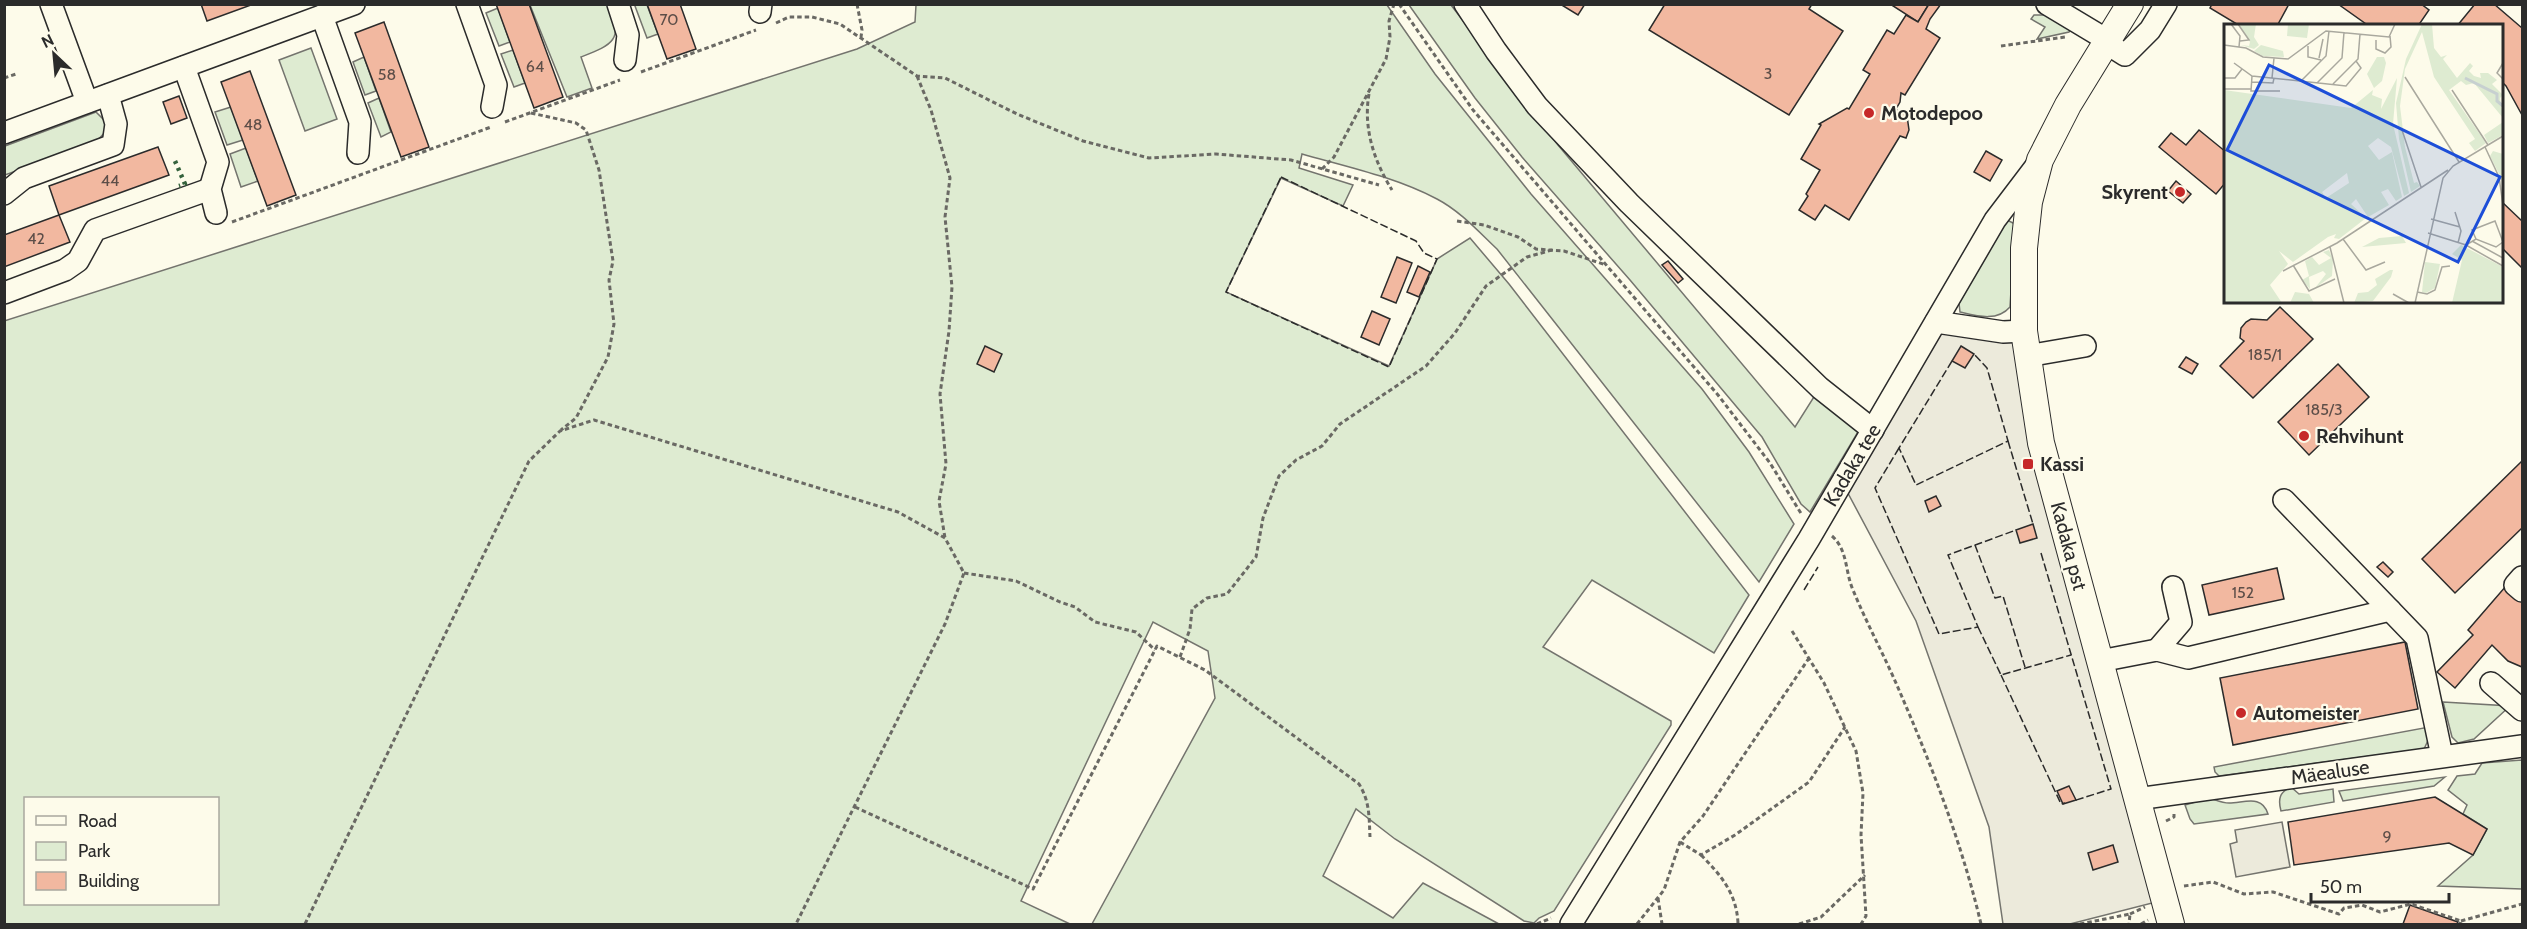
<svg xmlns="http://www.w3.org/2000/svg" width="2527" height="929" font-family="Cabin,sans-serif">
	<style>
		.green { fill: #deebd1; stroke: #74746e; stroke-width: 1.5; fill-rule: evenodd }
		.parking { fill: #eceadb; stroke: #74746e; stroke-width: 1.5 }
		.building { fill: #f2b8a0; stroke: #2b2b2b; stroke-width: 1.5 }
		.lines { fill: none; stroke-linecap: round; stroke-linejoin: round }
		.minor-casing { stroke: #2b2b2b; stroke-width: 24 }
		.major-casing { stroke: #2b2b2b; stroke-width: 28 }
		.path { stroke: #6a6964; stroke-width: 3; stroke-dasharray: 4.5 3; stroke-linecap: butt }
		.minor { stroke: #fdfbea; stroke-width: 21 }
		.major { stroke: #fdfbea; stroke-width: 26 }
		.hedge { stroke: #34623c; stroke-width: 4.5; stroke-dasharray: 3 4.5; stroke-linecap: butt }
		.fence { stroke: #2b2b2b; stroke-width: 1.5; stroke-dasharray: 8 3; stroke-linecap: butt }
		.poi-dot { fill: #c62828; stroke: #fdfbea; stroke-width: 2 }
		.labels { text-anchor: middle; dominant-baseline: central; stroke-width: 4.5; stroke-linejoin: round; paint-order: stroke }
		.number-label { font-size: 16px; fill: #5d4e48 }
		.poi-label { font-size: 20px; font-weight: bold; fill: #2b2b2b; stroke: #fdfbea; text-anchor: start }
		.street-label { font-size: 20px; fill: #2b2b2b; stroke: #fdfbea }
		.inset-river { fill: none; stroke: #c7d0d0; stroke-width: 3 }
		.inset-road { fill: none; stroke: #a9a89e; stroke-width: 1.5 }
		.view { fill: #1d4ed8; fill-opacity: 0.15; stroke: #1d4ed8; stroke-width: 3 }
		.inset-edge { fill: none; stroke: #2b2b2b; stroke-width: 3 }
	</style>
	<rect width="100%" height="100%" fill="#fdfbea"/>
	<g class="green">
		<polygon points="638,4 647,5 658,34 647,38 635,6"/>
		<path d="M530,5H611C622,41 614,44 581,57L592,88L567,97Z"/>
		<path d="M916,5H1387L1435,74L1531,194L1702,389L1749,452L1794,524L1759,582L1497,249C1479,232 1460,211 1437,199C1395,177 1348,167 1302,154L1299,168L1353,185L1343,206L1281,178L1226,292L1389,366L1437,259L1470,238L1509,284L1749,595L1714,653L1592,580L1543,647L1671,721V725L1554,911L1539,918L1534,923L1524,921L1395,839L1356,809L1323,876L1393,918L1423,883L1499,924H1092L1215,698L1208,651L1153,622L1021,901L1070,924H5L4,321L857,49L915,22ZM26,798H218V904H26Z"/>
		<polygon points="1409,5 1451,5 1558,145 1795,427 1817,392 1856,421 1858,432 1810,512 1801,504 1762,437 1630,280 1522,157 1475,98"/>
		<polygon points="498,8 510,42 499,46 486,13"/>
		<polygon points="2034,15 2046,15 2071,29 2069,32 2037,39 2045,27 2031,19"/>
		<polygon points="311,48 337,119 305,131 279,60"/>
		<polygon points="513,50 525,83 514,87 501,54"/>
		<polygon points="364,57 376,91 365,95 353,62"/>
		<polygon points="379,98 391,132 381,137 368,103"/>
		<polygon points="231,107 243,140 227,145 215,112"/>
		<polygon points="96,112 105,121 107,130 96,142 5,175 5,146"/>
		<polygon points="246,148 258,181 241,187 230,154"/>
		<path d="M2007,220L2015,224L2010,307C1997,322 1977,316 1960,312L1959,303Z"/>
		<polygon points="2443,702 2510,706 2474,739 2458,743 2452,737"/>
		<polygon points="2429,727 2431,734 2424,749 2219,776 2215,772 2214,767"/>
		<polygon points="2522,760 2522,889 2438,886 2473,855 2487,829 2463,814 2467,805 2448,790 2457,776 2475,774 2482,763"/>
		<polygon points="2445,777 2434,786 2343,801 2339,791"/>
		<path d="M2291,787L2299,794L2333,789L2334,802L2281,811C2278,800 2279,792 2291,787Z"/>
		<path d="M2209,798C2216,800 2222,803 2229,803C2244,803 2262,794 2268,814L2194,824L2190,819L2185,805Z"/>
	</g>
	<g class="parking">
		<polygon points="1936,322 2024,331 2164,900 2070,924 2003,924 1989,827 1916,621 1842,482"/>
		<polygon points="2282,822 2290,867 2236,877 2230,844 2237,842 2235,830"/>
	</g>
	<g class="building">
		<polygon points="201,4 251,4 251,5 207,21"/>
		<polygon points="496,4 529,4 563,97 534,108"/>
		<polygon points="647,4 680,4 696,49 667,59"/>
		<polygon points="1560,4 1585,4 1578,15"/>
		<polygon points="1665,4 1812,4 1809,9 1843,31 1789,115 1649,30"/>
		<polygon points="1890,4 1929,4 1918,22"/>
		<polygon points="1929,4 1941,4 1930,19 1926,29 1940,38 1905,95 1901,93 1900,102 1896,109 1902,114 1906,112 1907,116 1909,130 1906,138 1900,136 1849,220 1825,205 1815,220 1799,210 1808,196 1806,194 1820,170 1801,159 1821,125 1819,124 1847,108 1849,109 1870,74 1863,70 1887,30 1894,34 1906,15 1918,22"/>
		<polygon points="2212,4 2289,4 2277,26 2240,26 2210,8"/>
		<polygon points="2338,4 2421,4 2429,10 2418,26 2369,26"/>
		<polygon points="2475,4 2494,4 2522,28 2522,115 2506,86 2502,82 2502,26 2457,26"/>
		<polygon points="384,22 429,147 401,157 355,33"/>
		<polygon points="250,71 296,195 267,206 221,82"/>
		<polygon points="179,96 187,118 171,124 163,102"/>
		<polygon points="2199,130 2226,152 2226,182 2216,194 2159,147 2171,133 2186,145"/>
		<polygon points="158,147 169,175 59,215 49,186"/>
		<polygon points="1986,151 2002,160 1990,181 1974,172"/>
		<polygon points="2176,181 2191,194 2183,203 2168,191"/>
		<polygon points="2502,202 2522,221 2522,268 2502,248"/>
		<polygon points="59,215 70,242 4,267 4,235"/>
		<polygon points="1397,257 1412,263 1396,303 1381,297"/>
		<polygon points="1668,261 1683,279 1678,283 1662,265"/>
		<polygon points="1418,266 1430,272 1419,297 1407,292"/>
		<polygon points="2280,307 2313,339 2253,398 2220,366 2244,341 2240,338 2241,328 2246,322 2251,319 2267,320"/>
		<polygon points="1372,311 1390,319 1379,345 1361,337"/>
		<polygon points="985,346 1002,354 994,372 977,364"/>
		<polygon points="1961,346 1974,354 1965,368 1952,361"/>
		<polygon points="2186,357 2198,364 2192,374 2179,367"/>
		<polygon points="2338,364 2369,397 2309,455 2278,422"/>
		<polygon points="2522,461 2522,528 2455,593 2422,559"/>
		<polygon points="1936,496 1941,506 1929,512 1925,501"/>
		<polygon points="2033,524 2037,538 2020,543 2016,530"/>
		<polygon points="2383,562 2393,572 2388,577 2377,567"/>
		<polygon points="2277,568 2284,599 2209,615 2202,585"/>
		<polygon points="2506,586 2522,601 2522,667 2508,661 2492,645 2455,688 2437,672 2473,635 2468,630"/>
		<polygon points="2405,642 2418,709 2233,745 2220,678"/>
		<polygon points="2069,786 2076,800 2063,804 2057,791"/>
		<polygon points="2435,797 2487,829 2473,855 2449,843 2294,865 2288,822"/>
		<polygon points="2113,845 2118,862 2093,870 2088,853"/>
		<polygon points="2410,905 2458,922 2457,924 2403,924"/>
	</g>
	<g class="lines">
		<defs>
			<g id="minor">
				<polyline points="51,4 87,102"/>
				<polyline points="467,4 496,85 492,107"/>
				<polyline points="618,4 628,35 625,60"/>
				<polyline points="1465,4 1496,51 1537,106 1629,203 1820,388 1873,430"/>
				<polyline points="2047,4 2107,40"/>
				<polyline points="760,12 761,4"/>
				<polyline points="322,16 360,122 358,153"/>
				<polyline points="2106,43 2125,55 2150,30 2166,4"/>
				<polyline points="184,67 218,162 210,189 216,213"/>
				<polyline points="4,133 354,4"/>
				<polyline points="4,194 24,178 113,145 116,124 108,95"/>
				<polyline points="4,293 65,270 78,261 95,230 210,189"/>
				<polyline points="1936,322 2003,332 2024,331"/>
				<polyline points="2027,356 2085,346"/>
				<polyline points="2284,500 2417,638 2442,756"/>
				<polyline points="2522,577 2515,585 2522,591"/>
				<polyline points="2157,650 2181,622 2173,587"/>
				<polyline points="2100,661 2157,650 2188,658 2390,610"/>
				<polyline points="2491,683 2522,710"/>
				<polyline points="2137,799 2522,746"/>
				<polyline points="1571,924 1809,539 1995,220 2036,166"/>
			</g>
			<polyline id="major" points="2130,4 2068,105 2040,160 2029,202 2024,248 2024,331 2041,443 2171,924"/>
		</defs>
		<use href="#minor" class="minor-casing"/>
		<use href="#major" class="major-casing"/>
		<g class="path">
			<polyline points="857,4 862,30 861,37"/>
			<polyline points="1399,4 1473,110 1718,395 1770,463 1802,515"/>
			<polyline points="776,23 789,17 812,17 840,24 917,76 945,78 1017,114 1083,141 1149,158 1216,154 1291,160 1379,185"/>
			<polyline points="2001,46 2065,37"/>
			<polyline points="641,72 756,30"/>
			<polyline points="917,76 931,110 950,178 945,217 952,287 949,331 940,394 946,464 939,501 945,538"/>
			<polyline points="4,78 16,74"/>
			<path d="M1369,94C1363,128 1374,161 1392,190"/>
			<polyline points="531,113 576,123 586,130 599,170 613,261 609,280 614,324 608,357 576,418 561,430"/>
			<polyline points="505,122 620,80"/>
			<polyline points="1322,169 1334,157 1386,59 1390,37 1389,21 1394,4"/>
			<polyline points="1457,221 1484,225 1518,237 1536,249 1564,251 1606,265"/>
			<polyline points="232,222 491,127"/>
			<path d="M1832,536C1848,550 1845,572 1853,590C1867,624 1885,657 1899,690C1932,766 1962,844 1981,924"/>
			<polyline points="964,573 1016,581 1060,602 1075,607 1095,622 1136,632 1155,650"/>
			<polyline points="1792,631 1824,683 1856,751 1863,793 1861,835 1866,916 1861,924"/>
			<polyline points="1180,657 1190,629 1192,609 1207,598 1227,594 1256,557 1263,518 1279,476 1296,460 1322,446 1340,424 1426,366 1455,333 1486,286 1527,257 1552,250"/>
			<path d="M855,807L1033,889L1157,646L1205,670L1359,784C1370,802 1369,817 1370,837"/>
			<polyline points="2166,821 2174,817 2174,812"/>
			<polyline points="1680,842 1701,855 1735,835 1809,782 1845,727"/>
			<path d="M1701,855C1721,875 1737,894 1738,924"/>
			<polyline points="2184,886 2213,882 2244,894 2273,892 2339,914 2344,908 2362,905 2380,912 2411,904 2461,921 2460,924"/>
			<polyline points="1658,898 1662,924"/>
			<polyline points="2130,914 2145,907"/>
			<polyline points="2461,921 2522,904"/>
			<polyline points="305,924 529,461 560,431 594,420 898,512 945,538 964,573 945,624 796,924"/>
			<polyline points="1537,924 1551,918"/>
			<polyline points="1637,924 1664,890 1680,842 1703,816 1809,658"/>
			<polyline points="1799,924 1821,917 1865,875"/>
			<polyline points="2080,924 2130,914 2129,924"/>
			<polyline points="2141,924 2148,920"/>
		</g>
		<use href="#minor" class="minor"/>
		<use href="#major" class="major"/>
		<polyline class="hedge" points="175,161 185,184 179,186"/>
		<g class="fence">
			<polygon points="1281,177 1416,241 1424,253 1437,259 1389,367 1226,292"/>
			<polyline points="1952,361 1899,448 1916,485 2008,441 1987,368 1974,354"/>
			<polyline points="2008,441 2033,524"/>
			<polyline points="1899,448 1875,488 1939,634 1978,627 1948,555 2016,530"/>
			<polyline points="1975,545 1995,598 2003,596 2025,667"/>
			<polyline points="2041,553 2111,789 2073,801"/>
			<polyline points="1804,590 1818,567"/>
			<polyline points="1978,627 2001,675 2071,655"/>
			<polyline points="2001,675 2061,804 2065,803"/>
		</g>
	</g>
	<g class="poi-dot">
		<circle cx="1869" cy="113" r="6"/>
		<circle cx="2180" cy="192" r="6"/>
		<circle cx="2304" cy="436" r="6"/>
		<rect x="2022" y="458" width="12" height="12" rx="3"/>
		<circle cx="2241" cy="713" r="6"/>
	</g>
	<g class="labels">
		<g class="number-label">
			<text x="669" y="19">70</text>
			<text x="535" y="66">64</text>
			<text x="1768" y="73">3</text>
			<text x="387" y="74">58</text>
			<text x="253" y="124">48</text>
			<text x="110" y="180">44</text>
			<text x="36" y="238">42</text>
			<text x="2265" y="354">185/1</text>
			<text x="2324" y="409">185/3</text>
			<text x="2243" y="592">152</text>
			<text x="2387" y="836">9</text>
		</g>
		<g class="poi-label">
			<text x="1881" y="113">Motodepoo</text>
			<text x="2168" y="192" text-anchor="end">Skyrent</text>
			<text x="2316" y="436">Rehvihunt</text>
			<text x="2040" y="464">Kassi</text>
			<text x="2253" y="713">Automeister</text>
		</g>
		<g class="street-label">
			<text transform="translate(1852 465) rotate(-59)">Kadaka tee</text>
			<text transform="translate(2069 546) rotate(75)">Kadaka pst</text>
			<text transform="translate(2330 772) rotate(-8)">Mäealuse</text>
		</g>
	</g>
	<g transform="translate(2224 24)">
		<rect width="279" height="279" fill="#fdfbea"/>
		<path d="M15,0H32L30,13L35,21L30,25L17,21L25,22L26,18ZM64,0H85L83,14L63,12ZM198,0H208L210,24L217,33L223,31L219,35L233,54L246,39L249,42L245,47L250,52L257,54L256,49H264L273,56L268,60L279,71L276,74L279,94L250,59L242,61L237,57L225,66L262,119L251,127L245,119L251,115L210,53L198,8L181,45L176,82L181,123L190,159L193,158L196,162L187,168L175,115L172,79L182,35ZM37,21L59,27L60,33L39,32L30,27ZM153,33H160L162,39L158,57L150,64L143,50ZM173,54L169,100L185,169L180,172L167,123L154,114L144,122L155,136L168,128L178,173L172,177L164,165L157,168L165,181L144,193L132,175L127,180L142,194L115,215L110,214L112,210L104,213L69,238L55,227L64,240L46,261L58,279H0V66L127,84L149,66L148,71L158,75L157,85ZM123,149L125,159L102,174L98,168ZM279,98V111L264,119L260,111ZM269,127L279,130V158L266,132ZM178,212L182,219L138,223L155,214ZM237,221L279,243L278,279H228L238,236L228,230ZM105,226L109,236L108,252L91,264L102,250L99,247L85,253L86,265L78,256L85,252L81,237L88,233L95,241L107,234L99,228ZM201,238L216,240L211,264L202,269L198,268ZM166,246H169L167,253L149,277L130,279L134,269L144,268L153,261L151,255ZM71,268L85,270L90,279H66Z" fill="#deebd1" fill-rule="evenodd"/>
		<path class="inset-river" d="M241,54L273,70V77L279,82"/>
		<path class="inset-road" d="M7,0L16,12L15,23M14,0L25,16L16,17M152,16V25L161,29L167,23L166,12M0,21L22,24L39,33L64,35L102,7L165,13L171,0M84,22V33L97,36M95,34L99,15M10,39L28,52L122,62L137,44L132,37M279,39L273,49L279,55M28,52L27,67H56M181,53L235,138M0,54H11L18,45M48,54L50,34M77,57L102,32L105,7M28,58L49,59L50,54M93,59L118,34L120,8M109,60L134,35L136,10M0,65H27M228,66L264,121M178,106L197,163M261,123L275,153L279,181M231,188L237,207L234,219M207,195L236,203M204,209L242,221L279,242M119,215L142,246L161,238M252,215L248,206L271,197L279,218M248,217L279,234M242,221L252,215L272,223L279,218M106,223L120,279M69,241L85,267L111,255M59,247L113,219L224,146M193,268L203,270L211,266L218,243L226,242M169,270L185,279M191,279L219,154L229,142L279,112"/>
		<path class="view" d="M45,41L276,153L234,238L3,126Z"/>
		<rect width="279" height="279" class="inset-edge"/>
	</g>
	<rect width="2527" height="929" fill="none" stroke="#2b2b2b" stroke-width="12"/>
	<rect x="24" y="797" width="195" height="108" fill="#fdfbea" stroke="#a9a89e" stroke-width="1.5"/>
	<rect x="36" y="816" width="30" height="9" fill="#fdfbea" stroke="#a9a89e" stroke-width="1.5"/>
	<text x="78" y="827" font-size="18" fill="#2b2b2b">Road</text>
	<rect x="36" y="842" width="30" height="18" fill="#deebd1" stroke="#a9a89e" stroke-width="1.5"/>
	<text x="78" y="857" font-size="18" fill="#2b2b2b">Park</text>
	<rect x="36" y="872" width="30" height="18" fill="#f2b8a0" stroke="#a9a89e" stroke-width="1.5"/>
	<text x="78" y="887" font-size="18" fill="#2b2b2b">Building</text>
	<g transform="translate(54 54) rotate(334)" stroke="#fdfbea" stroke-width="4.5" paint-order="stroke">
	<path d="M0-4.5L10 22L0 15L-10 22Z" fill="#2b2b2b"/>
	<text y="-9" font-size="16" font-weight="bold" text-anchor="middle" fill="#2b2b2b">N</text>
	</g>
	<path d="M2311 893v9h138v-9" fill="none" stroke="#2b2b2b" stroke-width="3"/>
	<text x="2320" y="893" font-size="18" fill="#2b2b2b" stroke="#fdfbea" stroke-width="4.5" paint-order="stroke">50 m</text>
</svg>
